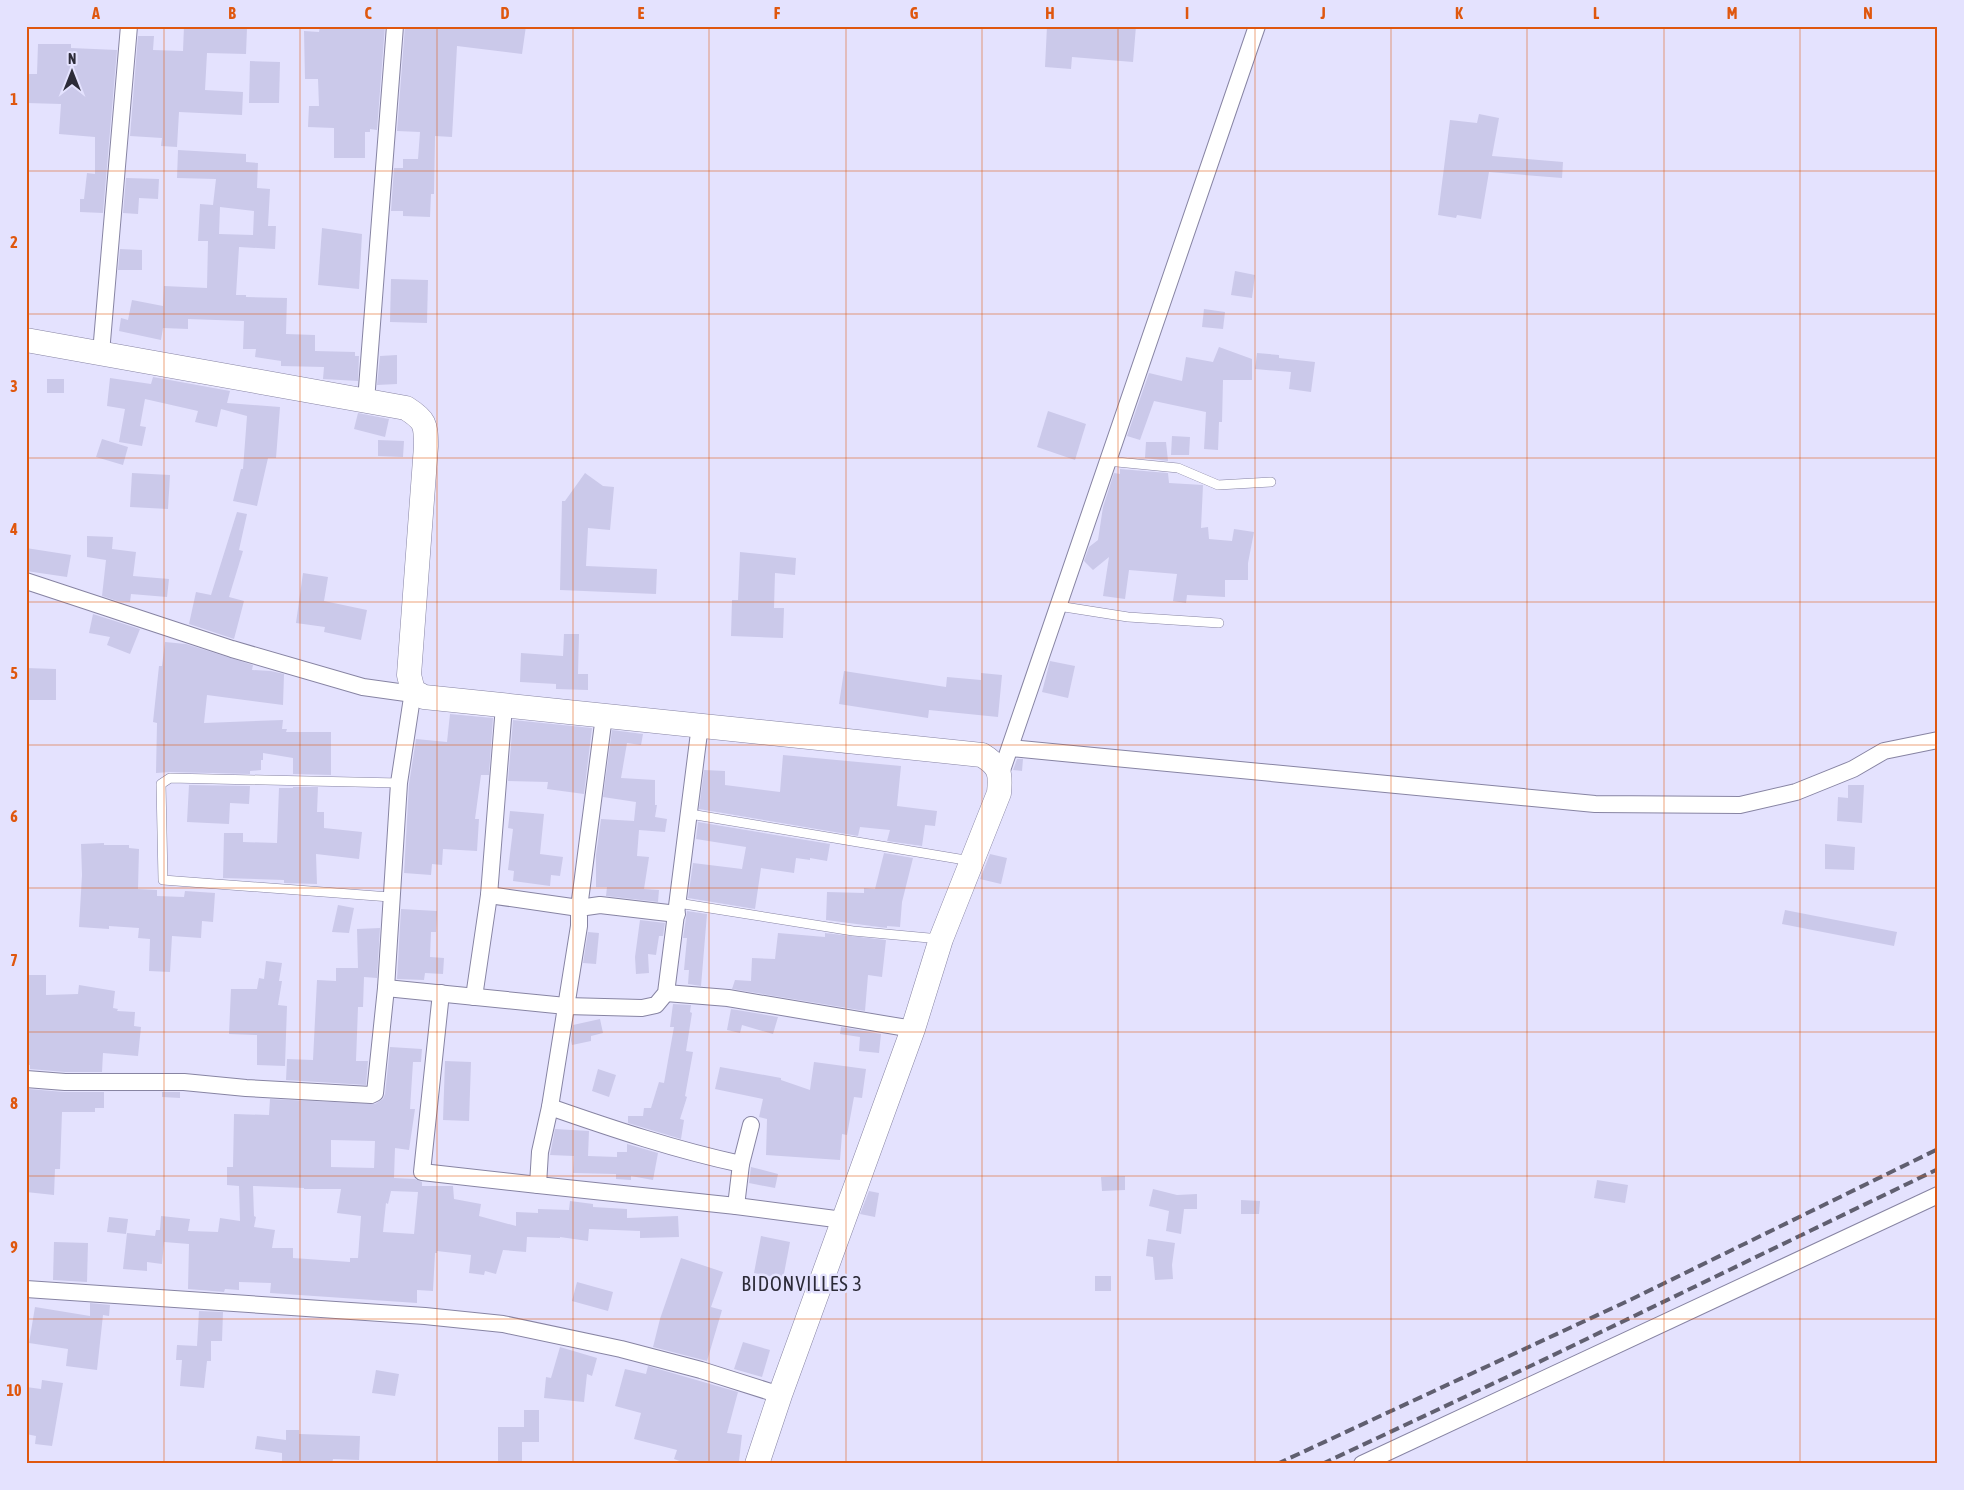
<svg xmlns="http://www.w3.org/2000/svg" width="1964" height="1490" font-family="'Asap Condensed',sans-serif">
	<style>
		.building { fill: #cbc9ea; fill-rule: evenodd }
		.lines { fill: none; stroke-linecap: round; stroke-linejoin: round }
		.lane-casing { stroke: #8784a3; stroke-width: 10 }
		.street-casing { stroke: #8784a3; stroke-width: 18 }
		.secondary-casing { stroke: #8784a3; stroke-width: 25 }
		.lane { stroke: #fff; stroke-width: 9 }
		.street { stroke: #fff; stroke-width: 16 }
		.secondary { stroke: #fff; stroke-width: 24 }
		.rail { stroke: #605f70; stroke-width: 4; stroke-dasharray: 10 5; stroke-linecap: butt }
		.grid { fill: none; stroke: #df570e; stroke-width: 1; stroke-opacity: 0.55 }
		.labels { text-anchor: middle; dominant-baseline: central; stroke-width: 5; stroke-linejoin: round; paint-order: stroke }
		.quarter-label { font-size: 20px; letter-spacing: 1px; fill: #2c2b38; stroke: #e4e2fe }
		.neatline { fill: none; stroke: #df570e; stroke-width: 2 }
		.grid-label { font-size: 16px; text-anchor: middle; font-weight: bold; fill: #df570e }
	</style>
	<rect width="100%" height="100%" fill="#e4e2fe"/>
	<g class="building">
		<polygon points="184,26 247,28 246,54 207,53 205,90 243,92 242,115 179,112 177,147 161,146 162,138 130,136 138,36 154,36 153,50 183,51"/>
		<polygon points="320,26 385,26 377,130 370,129 370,132 365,132 365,158 334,158 334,128 308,127 309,106 319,106 318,79 305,79 304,31 319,32"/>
		<polygon points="405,26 526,26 522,54 457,46 452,137 435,136 434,194 431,194 430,217 403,216 403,211 391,211 394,168 403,168 403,159 418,159 420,132 397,131"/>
		<polygon points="1047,26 1136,26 1133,62 1072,57 1071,69 1045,67"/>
		<polygon points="38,44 71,44 71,48 117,50 103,213 80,212 80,199 84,199 87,173 95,174 95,137 59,134 61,104 27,103 27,74 37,74"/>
		<polygon points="250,61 280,62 279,103 249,103"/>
		<polygon points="1479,114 1499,118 1492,156 1563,162 1562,178 1489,172 1481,219 1457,215 1456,218 1438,215 1450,120 1477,123"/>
		<path d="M178,150L246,154V162L258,163L257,188L270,189L268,226H276L275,249L239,247L236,295H246V297L287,298L286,334L315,335V351L355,352V356H359L358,381L323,379L324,367L281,366V361L255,357L256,349H243L244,321L188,319V329L163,328L161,340L119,331L121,318L128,320L132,300L163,306L164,286L207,288L208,241H198L200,204L213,205L216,179L177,178ZM220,207L254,211L253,235L219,234Z"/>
		<polygon points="126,178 159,179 158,199 139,198 138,214 123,213"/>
		<polygon points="322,228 362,234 359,289 318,285"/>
		<polygon points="120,249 142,250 142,270 118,270"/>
		<polygon points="1235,271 1255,275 1252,298 1231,295"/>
		<polygon points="391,279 428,280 427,323 390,322"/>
		<polygon points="1204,309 1225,312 1223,329 1202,327"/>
		<polygon points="1219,347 1252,359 1252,380 1223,380 1222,422 1219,422 1218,450 1204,449 1206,412 1154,401 1140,440 1127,436 1149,373 1182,381 1186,357 1213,362"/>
		<polygon points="1257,353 1279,355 1279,358 1315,362 1311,392 1289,389 1291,372 1255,369"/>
		<polygon points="397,355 397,384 377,385 380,356"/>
		<polygon points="153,377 230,391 227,403 280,407 276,458 268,458 257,506 233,501 241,469 243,469 247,416 221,409 217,427 195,422 198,411 145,399 140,426 146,427 142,446 119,442 125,409 107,406 110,378 151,384"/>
		<rect x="47" y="379" width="17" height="14"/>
		<polygon points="1048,411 1086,424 1075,460 1037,447"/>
		<polygon points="358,413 389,419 385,437 354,429"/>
		<polygon points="1172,436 1190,437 1189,455 1171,455"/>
		<polygon points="102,439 128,447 123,465 96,457"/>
		<polygon points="378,440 404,441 403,457 378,456"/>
		<polygon points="1146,442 1166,442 1168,461 1145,458"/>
		<polygon points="1120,469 1168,473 1169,483 1203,485 1201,528 1208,527 1209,539 1232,541 1234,529 1254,532 1248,563 1248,580 1225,580 1225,597 1187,595 1186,603 1173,601 1177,574 1129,570 1125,599 1103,596 1109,557 1093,570 1084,561 1089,547 1098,540 1103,507 1114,473 1120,474"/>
		<polygon points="132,473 170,475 168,509 130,507"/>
		<polygon points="585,473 603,486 614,487 610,530 588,528 586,566 657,569 656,594 560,590 562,501 565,501"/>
		<polygon points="237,512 247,514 239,550 243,551 229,597 244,601 234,639 189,624 196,592 211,595"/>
		<polygon points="87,536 113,537 112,549 136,552 133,576 169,579 167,597 131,594 130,602 117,601 102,596 106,560 87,557"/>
		<polygon points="26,548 71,555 67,577 26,571"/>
		<polygon points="740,552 796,558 795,575 775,573 774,608 784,608 783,638 731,636 732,600 738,600"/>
		<polygon points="303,573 328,577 324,601 367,610 361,640 324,632 325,627 296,623"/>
		<polygon points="93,614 140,629 130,654 107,645 110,637 89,633"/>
		<polygon points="564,634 579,634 578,674 588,674 588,690 556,689 556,684 520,682 521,653 563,656"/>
		<polygon points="165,642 186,644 253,665 252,670 271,671 284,674 283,705 207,695 204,723 283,720 282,729 287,729 286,732 331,732 331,775 293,774 293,758 263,753 263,760 261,760 261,770 250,771 250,774 170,772 156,773 157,723 153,722 159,666 162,666"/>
		<polygon points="1050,661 1075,666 1068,698 1042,692"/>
		<polygon points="26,668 56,669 56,700 26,700"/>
		<polygon points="844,671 946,687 947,677 981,680 981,673 1002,675 998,717 929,710 928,718 839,704"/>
		<polygon points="450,714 493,718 489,775 481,775 475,819 479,819 477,851 443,849 442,865 432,864 431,875 404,873 409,784 416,739 447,742"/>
		<polygon points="513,720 592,728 584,794 547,789 548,782 508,781"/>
		<polygon points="612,730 643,734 641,745 627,743 621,778 655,780 655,805 657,805 655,817 667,819 665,832 639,830 637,856 649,857 644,889 659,890 658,902 606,896 607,887 596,887 596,855 601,819 634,821 636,802 603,797"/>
		<polygon points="783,755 901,766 897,806 937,811 935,826 925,825 922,846 887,841 890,830 860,827 858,836 699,809 704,770 725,771 725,785 780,792"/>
		<polygon points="1017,759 1023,759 1022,771 1013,770"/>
		<polygon points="189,785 250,786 249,804 230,803 229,824 187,822"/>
		<polygon points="1848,785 1864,785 1862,823 1837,821 1838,797 1848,798"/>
		<polygon points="293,787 318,787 317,812 324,812 324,828 362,832 359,859 316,854 317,884 284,883 284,880 223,878 224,833 243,833 243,842 277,843 279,788 293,788"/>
		<polygon points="510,811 544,814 540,854 563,857 560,876 551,875 550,886 513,881 514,871 508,870 513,829 508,828"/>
		<polygon points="698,822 830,844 827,861 810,858 810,860 796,858 794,873 761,868 755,909 688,898 693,863 742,869 746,847 696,839"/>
		<polygon points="104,843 104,845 129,845 129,848 139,849 138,889 157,890 157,896 184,897 185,891 215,893 213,922 202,921 201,938 172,936 170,972 149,971 150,939 138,938 139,928 109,926 109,929 79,927 82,875 81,844"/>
		<polygon points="1825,844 1855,847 1854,870 1825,869"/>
		<polygon points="884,853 913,858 902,902 900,927 887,926 887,928 826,920 827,892 864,893 864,888 875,889"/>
		<polygon points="990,854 1007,858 1001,884 980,879"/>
		<polygon points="338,905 354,908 349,933 332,932"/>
		<polygon points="401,909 437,911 436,932 431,932 430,957 444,958 443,974 425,973 424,980 397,979"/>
		<polygon points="1785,910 1897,932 1894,946 1782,924"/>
		<polygon points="687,911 707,914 701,986 688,984 689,970 684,970 687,938 683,938"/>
		<polygon points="640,920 665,923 663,936 659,936 656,955 648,954 649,973 636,974 635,957"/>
		<polygon points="380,928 377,978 364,977 363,1007 358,1007 356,1061 368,1061 366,1085 286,1080 287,1059 313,1060 317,980 336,981 336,968 358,968 357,929"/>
		<polygon points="588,932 599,933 596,964 583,963"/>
		<polygon points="778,933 825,937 825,933 886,940 882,977 868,975 865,1011 732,989 735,980 751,981 752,958 775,959"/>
		<polygon points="266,961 282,963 279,981 282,981 278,1005 287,1006 285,1066 257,1065 257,1035 229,1034 231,989 257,989 259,978 264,979"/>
		<polygon points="26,975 46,975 46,995 78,994 79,985 115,991 113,1008 118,1009 117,1011 135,1012 134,1026 141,1027 138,1056 103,1053 102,1072 65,1072 30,1069 30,1065 28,1065 28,1044 26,1044"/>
		<polygon points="673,1004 691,1005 690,1012 692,1013 686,1051 693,1052 685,1096 687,1097 680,1119 684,1120 681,1139 628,1123 628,1116 643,1116 644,1108 651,1108 659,1082 664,1083 674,1027 670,1027"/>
		<polygon points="731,1009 778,1017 773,1034 742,1025 740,1033 727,1030"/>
		<polygon points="600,1019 603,1033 591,1036 591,1041 572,1045 571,1040 573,1025"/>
		<polygon points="841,1027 881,1034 879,1053 859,1051 860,1037 840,1034"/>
		<path d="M390,1047L422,1049L421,1062H413L410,1109H415L409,1150L395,1148L394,1178L415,1179L422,1182V1186H453L454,1199L481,1204L479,1216L516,1226V1212L538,1213V1209L569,1210L570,1201L593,1204V1207L627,1209V1218L678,1216L679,1237L640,1238V1231L589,1229L588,1241L560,1237V1238L527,1237L526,1252L503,1250L496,1274L485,1271L484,1275L469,1273L471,1255L437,1251V1253H435L433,1291L417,1290V1303L270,1293L271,1283L239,1282V1290L225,1289L224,1292L188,1289L189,1244L164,1242L162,1264L147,1262V1271L123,1269L127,1233L155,1236L156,1230H160L161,1216L190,1219L188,1231L218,1232L220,1218L240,1221L239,1186L227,1185V1167H233L234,1114L269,1115L270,1099L375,1104L383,1099L385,1094ZM331,1140L375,1141L374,1168L331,1167ZM253,1186L304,1188V1189H341L337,1213L361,1216L358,1258H350V1262L293,1258V1248H272L275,1230L254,1227L256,1217L254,1216ZM391,1191L418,1192L414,1234L383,1232L386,1203L388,1204Z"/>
		<polygon points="445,1061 471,1062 469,1121 443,1120"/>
		<polygon points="814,1062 866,1069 862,1098 854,1097 847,1135 842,1134 840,1160 766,1155 767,1119 759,1117 763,1099 715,1089 720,1067 781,1078 781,1080 810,1090"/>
		<polygon points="598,1069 616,1075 609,1097 592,1091"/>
		<polygon points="29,1089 64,1092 104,1092 104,1108 95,1108 95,1112 62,1112 60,1169 55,1169 54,1195 26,1192"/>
		<polygon points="162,1092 180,1092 180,1098 162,1097"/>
		<polygon points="555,1129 589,1131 588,1156 617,1157 617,1152 627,1152 627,1144 658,1153 653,1180 631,1176 631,1180 616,1179 616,1174 573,1173 574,1156 550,1155"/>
		<polygon points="751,1167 778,1174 775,1188 749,1183"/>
		<polygon points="1125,1176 1125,1190 1102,1191 1101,1177"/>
		<polygon points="1597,1180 1628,1185 1625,1203 1594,1198"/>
		<polygon points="1153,1189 1177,1195 1197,1194 1197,1209 1184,1209 1181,1234 1166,1231 1169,1211 1149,1206"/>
		<polygon points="869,1191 879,1193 875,1217 860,1214"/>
		<polygon points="1241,1200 1260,1201 1259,1214 1241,1214"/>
		<polygon points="109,1217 128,1219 126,1234 107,1232"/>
		<polygon points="761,1236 790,1242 783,1279 754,1273"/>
		<polygon points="1148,1239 1175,1243 1172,1265 1173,1279 1155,1280 1153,1257 1146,1256"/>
		<polygon points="54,1242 88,1243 87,1282 53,1280"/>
		<polygon points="681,1258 723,1272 711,1307 722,1310 707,1361 653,1347 660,1319"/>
		<rect x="1095" y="1276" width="16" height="15"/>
		<polygon points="577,1282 613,1292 608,1311 572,1301"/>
		<polygon points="90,1303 110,1305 109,1316 103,1315 97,1370 66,1366 68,1349 29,1343 35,1307 90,1316"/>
		<polygon points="199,1311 223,1312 222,1341 211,1341 211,1361 207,1361 204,1388 180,1386 182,1360 176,1360 177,1345 197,1346"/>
		<polygon points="743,1342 770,1350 762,1377 734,1369"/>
		<polygon points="560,1347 597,1358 592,1376 587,1374 584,1402 544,1398 546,1377 551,1378"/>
		<polygon points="648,1366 738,1392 727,1433 742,1435 739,1461 732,1461 732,1464 688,1464 674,1459 677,1450 634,1439 641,1413 615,1406 625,1369 646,1374"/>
		<polygon points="376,1370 399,1374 395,1396 372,1393"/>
		<polygon points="42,1380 63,1383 52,1446 35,1444 36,1436 26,1434 26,1387 41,1389"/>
		<polygon points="524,1410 539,1410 539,1442 522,1442 522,1464 498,1464 498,1427 524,1427"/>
		<polygon points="286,1430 299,1430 299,1434 360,1436 359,1460 333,1459 332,1464 282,1464 282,1453 255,1449 257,1436 286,1440"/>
	</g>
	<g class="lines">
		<defs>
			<g id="lane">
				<polyline points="1107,461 1178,468 1218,485 1271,482"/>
				<polyline points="1058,606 1128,617 1219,623"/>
				<polyline points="690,814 971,861"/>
				<polyline points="390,897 163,880 161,784 170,778 399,783"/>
				<polyline points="678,903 853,931 940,939"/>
			</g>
			<g id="street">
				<polyline points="101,353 129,26"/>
				<polyline points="366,401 395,26"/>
				<polyline points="26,581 232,649 363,687 413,694"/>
				<polyline points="1010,748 1595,804 1740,805 1796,792 1853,769 1884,751 1938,740"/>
				<polyline points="1000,776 1257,26"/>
				<polyline points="489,895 579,908 604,716"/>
				<polyline points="677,914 600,905 579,908 579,926 550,1107 540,1152 538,1185 736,1206 843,1220"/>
				<polyline points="386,988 566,1006 642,1008 656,1005 666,993 700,725"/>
				<polyline points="441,993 422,1172 538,1185"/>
				<polyline points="666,993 728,998 913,1029"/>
				<polyline points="474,997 489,895 504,706"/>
				<polyline points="26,1079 65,1082 184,1082 246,1088 371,1095 375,1093 386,988 399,783 413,691"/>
				<path d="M550,1107C613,1129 676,1150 741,1164"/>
				<polyline points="736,1206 741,1164 751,1125"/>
				<polyline points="26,1289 425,1316 503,1324 621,1349 701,1370 780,1395"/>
				<polyline points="1362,1464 1938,1195"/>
			</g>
			<path id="secondary" d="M26,340L406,408C425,420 426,424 426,446L409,675L413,691L424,697L982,755C1000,766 1001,773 999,793L941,939L913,1029L780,1395L757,1464"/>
		</defs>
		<use href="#lane" class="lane-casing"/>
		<use href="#street" class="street-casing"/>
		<use href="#secondary" class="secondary-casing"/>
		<use href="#lane" class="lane"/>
		<use href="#street" class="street"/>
		<use href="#secondary" class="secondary"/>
		<g class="rail">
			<polyline points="1277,1464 1632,1299 1938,1149"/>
			<polyline points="1322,1464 1539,1362 1938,1169"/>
		</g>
	</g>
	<path class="grid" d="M164,26V1464M300,26V1464M437,26V1464M573,26V1464M709,26V1464M846,26V1464M982,26V1464M1118,26V1464M1255,26V1464M1391,26V1464M1527,26V1464M1664,26V1464M1800,26V1464M26,171H1938M26,314H1938M26,458H1938M26,602H1938M26,745H1938M26,888H1938M26,1032H1938M26,1176H1938M26,1319H1938"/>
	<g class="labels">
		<g class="quarter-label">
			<text x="802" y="1283">BIDONVILLES 3</text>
		</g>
	</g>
	<rect width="1964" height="1490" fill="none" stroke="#e4e2fe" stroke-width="55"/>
	<g transform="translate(72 72)" stroke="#e4e2fe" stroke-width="4" paint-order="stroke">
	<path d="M0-4L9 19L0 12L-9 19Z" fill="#2c2b38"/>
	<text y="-8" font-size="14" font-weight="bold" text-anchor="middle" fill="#2c2b38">N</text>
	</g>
	<rect x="28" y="28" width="1908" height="1434" class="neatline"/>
	<g class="grid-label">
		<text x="96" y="19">A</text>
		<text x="232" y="19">B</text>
		<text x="368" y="19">C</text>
		<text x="505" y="19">D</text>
		<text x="641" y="19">E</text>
		<text x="777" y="19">F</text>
		<text x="914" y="19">G</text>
		<text x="1050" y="19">H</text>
		<text x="1187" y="19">I</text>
		<text x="1323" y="19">J</text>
		<text x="1459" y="19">K</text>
		<text x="1596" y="19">L</text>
		<text x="1732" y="19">M</text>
		<text x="1868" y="19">N</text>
		<text x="14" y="105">1</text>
		<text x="14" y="248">2</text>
		<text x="14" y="392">3</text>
		<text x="14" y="535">4</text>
		<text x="14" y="679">5</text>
		<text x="14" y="822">6</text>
		<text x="14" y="966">7</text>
		<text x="14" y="1109">8</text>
		<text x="14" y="1253">9</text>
		<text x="14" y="1396">10</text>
	</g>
</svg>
